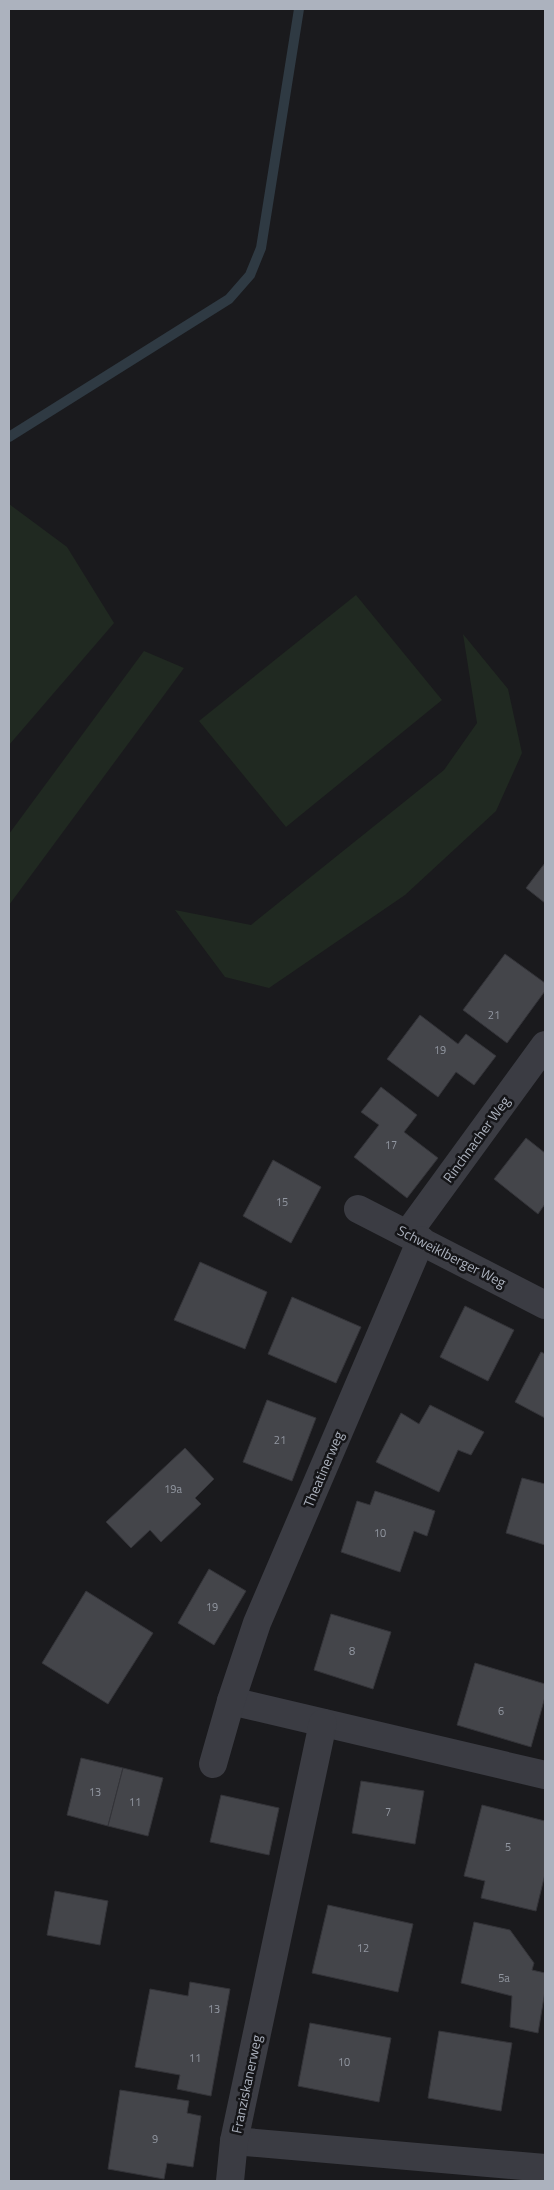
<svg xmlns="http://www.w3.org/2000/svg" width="554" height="2190" font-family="'Titillium Web',sans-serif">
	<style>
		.green { fill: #202921 }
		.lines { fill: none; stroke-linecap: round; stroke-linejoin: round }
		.stream { stroke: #2f3a43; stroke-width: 10 }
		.building { fill: #44454a; stroke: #343439 }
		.street { stroke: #3b3c43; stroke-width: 28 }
		.labels { text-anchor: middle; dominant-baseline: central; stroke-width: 5; stroke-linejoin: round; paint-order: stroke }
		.number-label { font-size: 11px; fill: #9297a1 }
		.street-label { font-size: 14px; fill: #acb2be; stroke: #151518 }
	</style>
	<rect width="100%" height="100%" fill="#1a1a1d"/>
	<g class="green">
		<polygon points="9,504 67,547 114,623 9,745"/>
		<polygon points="356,595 442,700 286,827 199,721"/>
		<polygon points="463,634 508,689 522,753 496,811 405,895 269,988 225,977 175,910 251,925 444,770 477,723"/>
		<polygon points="144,651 184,668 9,905 9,834"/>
	</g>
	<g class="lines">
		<polyline class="stream" points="9,437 229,299 250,275 261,248 299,9"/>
	</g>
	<g class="building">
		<polygon points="545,863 545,903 526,888"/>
		<polygon points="505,954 545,983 545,991 507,1043 463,1010"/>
		<polygon points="420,1015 458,1044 466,1034 496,1056 474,1085 456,1072 438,1097 387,1059"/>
		<polygon points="381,1087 417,1115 404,1132 438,1158 407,1198 354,1157 379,1125 361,1112"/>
		<polygon points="526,1138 545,1153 545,1204 538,1214 494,1179"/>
		<polygon points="273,1160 321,1187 291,1243 243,1216"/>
		<polygon points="200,1262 267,1292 245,1349 174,1320"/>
		<polygon points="292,1297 361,1327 336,1383 268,1354"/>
		<polygon points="465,1306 514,1330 488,1381 440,1357"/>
		<polygon points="541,1352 545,1354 545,1418 515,1402"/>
		<polygon points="267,1400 316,1418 292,1481 243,1462"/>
		<polygon points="430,1405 484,1432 471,1455 458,1450 439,1492 376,1462 401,1413 419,1424"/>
		<polygon points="185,1448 214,1479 195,1498 201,1504 161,1542 150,1530 131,1548 106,1522"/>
		<polygon points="522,1478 545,1484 545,1545 506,1533"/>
		<polygon points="375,1491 435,1511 427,1536 414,1531 400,1572 341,1552 357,1501 370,1505"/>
		<polygon points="209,1569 246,1591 214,1645 178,1623"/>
		<polygon points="86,1591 153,1633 108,1704 42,1663"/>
		<polygon points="331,1614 391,1632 373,1689 314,1670"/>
		<polygon points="475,1663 545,1684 545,1697 531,1747 457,1725"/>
		<polygon points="81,1758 123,1768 108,1826 67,1815"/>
		<polygon points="123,1768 163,1778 148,1836 108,1826"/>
		<polygon points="361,1781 424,1791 415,1844 352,1833"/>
		<polygon points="221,1795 279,1808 269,1855 210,1842"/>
		<polygon points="482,1805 545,1821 545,1874 536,1911 481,1898 485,1881 464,1876"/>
		<polygon points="55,1891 108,1901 100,1945 47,1935"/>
		<polygon points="328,1905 413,1924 398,1992 312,1973"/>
		<polygon points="474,1922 510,1930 534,1963 532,1970 545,1973 545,1991 538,2033 510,2027 512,1996 461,1983"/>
		<polygon points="190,1982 230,1989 211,2096 177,2089 180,2075 135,2067 150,1989 188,1996"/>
		<polygon points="310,2023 391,2038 379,2102 298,2086"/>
		<polygon points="439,2031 512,2043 501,2111 428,2098"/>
		<polygon points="120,2090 189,2101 187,2113 201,2116 193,2167 167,2163 164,2179 108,2169"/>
	</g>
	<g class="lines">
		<g class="street">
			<polyline points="358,1209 545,1305"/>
			<polyline points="408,1233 545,1045"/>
			<polyline points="231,1701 545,1775"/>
			<polyline points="213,1764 231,1701 257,1623 421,1240"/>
			<polyline points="234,2141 545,2168"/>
			<polyline points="230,2181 234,2141 323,1723"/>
		</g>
	</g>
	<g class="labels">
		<g class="number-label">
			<text x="494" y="1015">21</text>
			<text x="440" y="1050">19</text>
			<text x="391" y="1145">17</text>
			<text x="282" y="1202">15</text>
			<text x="280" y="1440">21</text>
			<text x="173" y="1489">19a</text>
			<text x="380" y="1533">10</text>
			<text x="212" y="1607">19</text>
			<text x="352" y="1651">8</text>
			<text x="501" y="1711">6</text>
			<text x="95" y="1792">13</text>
			<text x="135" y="1802">11</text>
			<text x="388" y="1812">7</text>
			<text x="508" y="1847">5</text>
			<text x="363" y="1948">12</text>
			<text x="504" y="1978">5a</text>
			<text x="214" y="2009">13</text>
			<text x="195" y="2058">11</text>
			<text x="344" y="2062">10</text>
			<text x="155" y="2139">9</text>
		</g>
		<g class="street-label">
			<text transform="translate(476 1139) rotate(-54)">Rinchnacher Weg</text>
			<text transform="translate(452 1256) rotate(27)">Schweiklberger Weg</text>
			<text transform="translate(323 1469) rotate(-67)">Theatinerweg</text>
			<text transform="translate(246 2084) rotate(-78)">Franziskanerweg</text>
		</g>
	</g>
	<rect width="554" height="2190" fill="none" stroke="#acb2be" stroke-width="20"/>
</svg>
